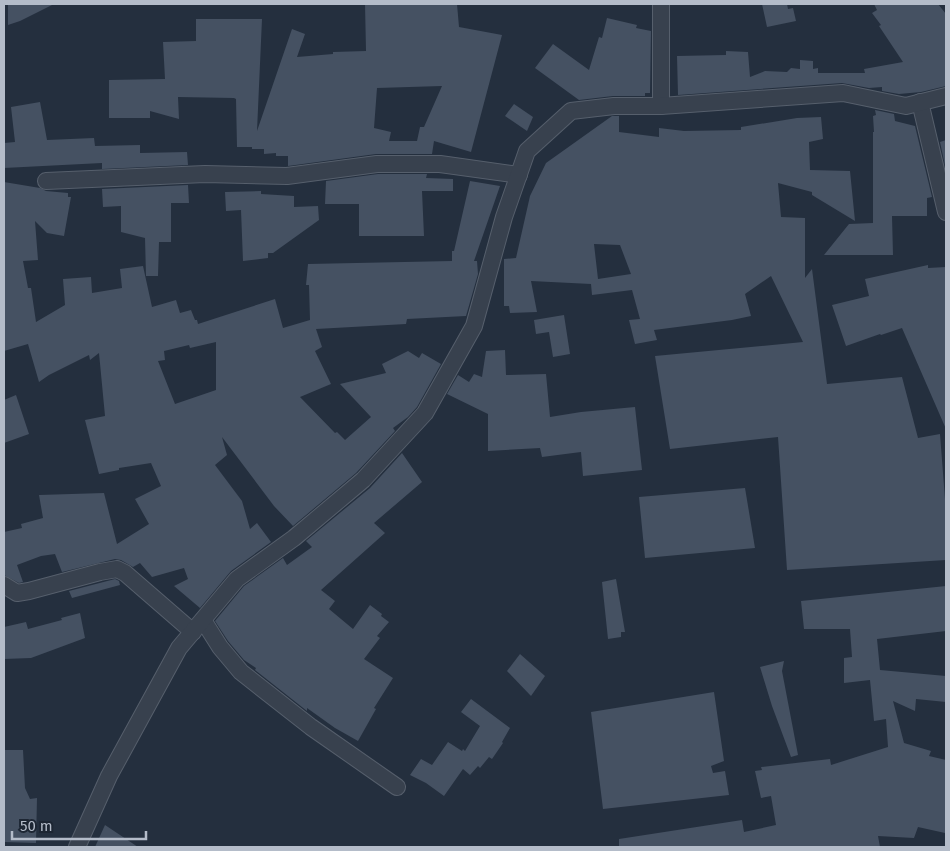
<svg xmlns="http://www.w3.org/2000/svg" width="950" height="851" font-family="'Fira Sans',sans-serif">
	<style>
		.building { fill: #455162; fill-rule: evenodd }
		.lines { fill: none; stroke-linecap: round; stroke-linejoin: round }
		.minor-casing { stroke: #565f6c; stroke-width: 18 }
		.minor { stroke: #38414e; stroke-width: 16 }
	</style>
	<rect width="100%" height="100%" fill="#242f3e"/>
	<g class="building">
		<polygon points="8,4 54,4 20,21 8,25"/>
		<path d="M365,4H457L459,27L502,35L471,152L434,141L432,154H376L288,166V156H276V153L264,154V149H252V147H237L236,99L234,98L178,97L179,119L150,111V118H109V80L165,79L163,42L196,41V19H262L257,131L292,29L305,34L297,57L333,54V52L366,51ZM442,86L424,127H420L417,141H389L391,132L374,128L377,88Z"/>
		<polygon points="762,4 787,4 788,9 793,8 796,21 767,27"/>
		<polygon points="874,4 938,4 946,14 946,86 921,92 899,94 882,91 882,87 869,88 842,83 678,95 677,56 726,55 726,51 748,52 750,77 765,71 787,72 791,68 800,69 800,60 813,61 813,69 818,68 818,73 865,73 864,69 903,62 879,26 881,25 872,13 877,10"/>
		<polygon points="607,18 637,25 636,28 651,31 650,93 645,93 645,96 613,96 579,100 535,68 553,44 589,70 599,37 602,38"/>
		<polygon points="40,102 47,140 94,138 95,146 140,145 140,153 187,152 188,165 102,169 102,163 4,168 4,143 15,142 11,107"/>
		<polygon points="514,104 533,117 527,131 505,116"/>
		<polygon points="875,110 894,114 895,121 915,126 932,197 927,198 927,216 892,216 893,255 824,255 849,224 873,223 873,132 874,132 873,116 876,115"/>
		<path d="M612,116H619V132L659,137V128L684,131L741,130V127L797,118L821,117L823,139L809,142L810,170L850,171L855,221L812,195V192L778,183L781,217L805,218V278L812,269L827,384L902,377L918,438L940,434L946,512V560L787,570L778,437L670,449L655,356L803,342L771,276L745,294L751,316L732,320L654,330L657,340L635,344L629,320L640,319L632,290L592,295L591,284L531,281L537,312L510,313L509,306H504V259L516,258L530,196L546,163ZM594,244L620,245L631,274L598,279Z"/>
		<polygon points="946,140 946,170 940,142"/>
		<polygon points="378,174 427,174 426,178 453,179 453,191 422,191 424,236 359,236 359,204 325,204 326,181"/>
		<path d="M470,181L500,186L474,261H477L478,274L466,316L407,319L406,324L316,329L322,347L315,351L331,384L300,397L335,433L337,432L345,440L371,417L340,384L386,373L382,364L408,351L419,358L422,353L441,364L417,407L408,417L393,428L395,431L356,473L293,526L274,506L222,437L227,455L215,465L242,501L250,529L257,523L271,542L231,571L200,608L174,586L188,579L184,568L152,577L140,563L133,567L121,560L115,559L62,572L55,554L41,556L17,565L23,582L19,583L4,575V532L22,528L21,524L43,518L39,495L104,493L117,544L149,524L135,499L161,486L151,463L119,468V470L99,474L85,420L105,416L99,353L90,360L89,355L49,375L39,382L28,344L4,351V182L40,188L46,191L68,193V197H71L64,236L47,233L35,221L38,260L23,261L28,288H31L36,322L65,305L63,279L91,277L92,293L122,288L120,269L143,266L152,307L176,300L180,313L191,310L195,320H197L198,324L275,299L283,328L310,320L309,285H306L308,264L452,261V251H454ZM216,342V390L175,404L158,361L165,360L164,351L189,345L190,348Z"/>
		<polygon points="188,185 189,203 171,203 171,242 159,242 158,276 146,276 145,238 121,232 121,206 103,207 102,189"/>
		<polygon points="261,191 261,194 294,196 294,207 318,206 319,220 273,253 268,253 268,258 243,261 241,210 226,211 225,192"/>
		<polygon points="928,265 928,268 946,267 946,429 902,328 881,335 880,334 846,346 832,305 869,296 865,279"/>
		<polygon points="564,315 570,354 553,357 549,332 536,334 534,320"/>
		<polygon points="505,350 506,375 546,374 550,417 581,412 635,407 642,470 583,476 581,452 542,457 540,448 488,451 488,414 447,394 458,375 469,382 474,374 482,377 486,351"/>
		<polygon points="16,395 29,434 4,443 4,400"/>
		<polygon points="402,453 422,482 374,523 385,533 321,590 335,601 329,609 353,629 370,605 382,614 381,616 389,622 377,636 380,638 364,659 393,678 374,708 376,709 358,741 335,728 307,708 307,711 255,670 256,668 244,660 228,641 215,621 244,586 283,558 287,565 312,547 306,541 370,488"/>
		<polygon points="745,488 755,548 645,558 639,497"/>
		<polygon points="115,579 119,581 120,585 72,598 69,591"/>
		<polygon points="616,579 625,632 621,632 621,637 608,639 602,582"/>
		<polygon points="946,586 946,631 877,639 880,670 946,676 946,702 916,699 915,711 893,701 904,743 931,751 929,756 946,760 945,833 918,827 914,838 878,836 880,847 619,847 619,839 742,820 744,832 776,825 771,796 761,798 755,771 762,770 761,767 830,759 831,765 888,747 886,719 874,721 870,680 844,683 844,658 852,657 850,629 804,629 801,601"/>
		<polygon points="80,613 85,638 31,658 4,659 4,627 26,622 28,629 62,620 61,618"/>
		<polygon points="520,654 545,676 531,696 507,671"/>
		<polygon points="784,661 782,671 798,755 791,757 772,706 760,667"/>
		<polygon points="714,692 724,761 711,766 713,773 725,771 729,795 603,809 591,712"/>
		<polygon points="471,699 510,728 502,742 503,743 492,759 489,757 480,768 478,766 470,775 463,769 444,796 426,783 410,775 421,759 432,765 448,742 462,751 463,749 465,751 480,726 461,712"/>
		<polygon points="4,750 23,750 25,788 30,799 37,798 36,843 4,842"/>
		<polygon points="105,825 138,847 95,847"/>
	</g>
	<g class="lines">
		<defs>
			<g id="minor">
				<polyline points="661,4 661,106"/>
				<polyline points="920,102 946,212"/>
				<polyline points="46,181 205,174 287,176 377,164 440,164 519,175"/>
				<polyline points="4,585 17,593 29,591 100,572 117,569 125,573 193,632"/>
				<polyline points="203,620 220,647 241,672 311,727 397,787"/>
				<polyline points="77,847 109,776 179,648 237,579 294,538 363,480 425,413 474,326 504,217 527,151 571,111 614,106 661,106 843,93 906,106 946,96"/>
			</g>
		</defs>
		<use href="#minor" class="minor-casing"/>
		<use href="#minor" class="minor"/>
	</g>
	<rect width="950" height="851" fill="none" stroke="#b4bcc9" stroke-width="10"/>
	<path d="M12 831v8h134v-8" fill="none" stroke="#b4bcc9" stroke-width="2.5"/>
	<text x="20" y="831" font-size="15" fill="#b4bcc9" stroke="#1d2633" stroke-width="4" paint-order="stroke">50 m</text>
</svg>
